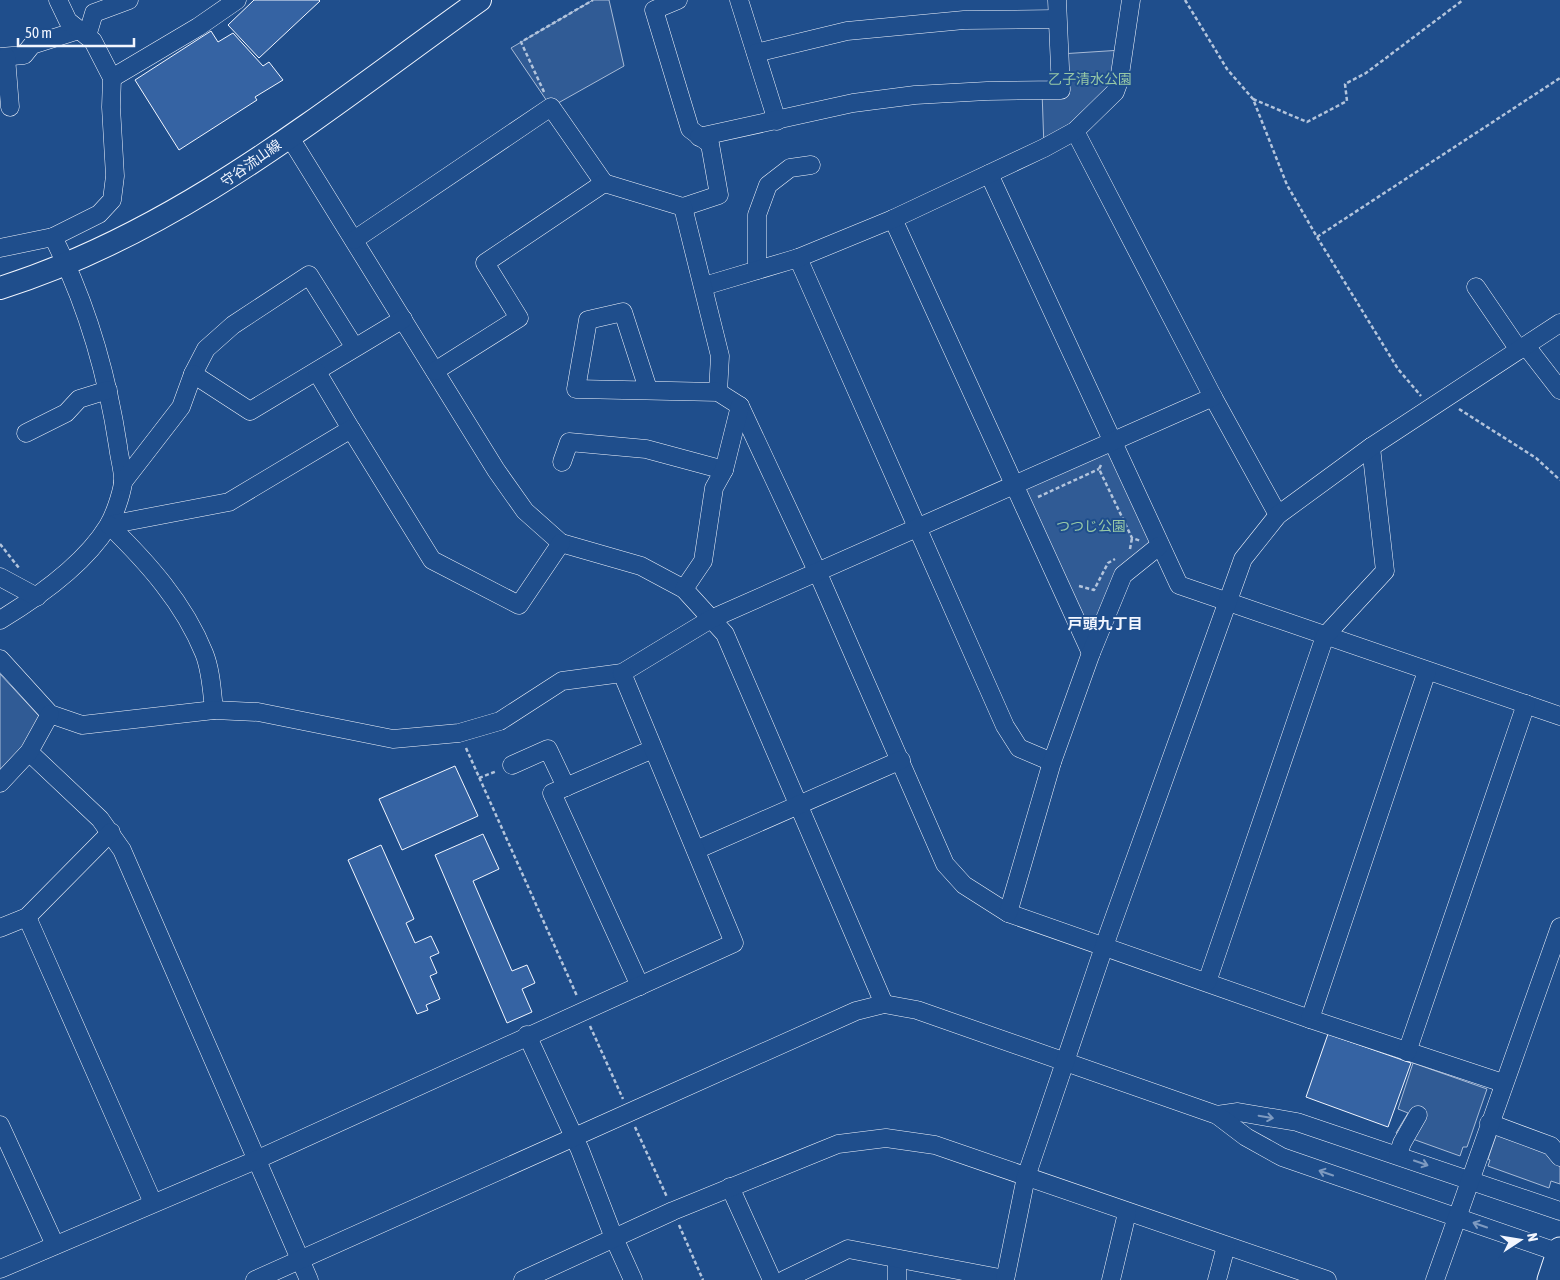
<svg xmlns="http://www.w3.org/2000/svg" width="1560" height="1280" font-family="'Asap Condensed','Noto Sans JP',sans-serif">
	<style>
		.built { fill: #305b95; stroke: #a8bbd7 }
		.building { fill: #3563a3; stroke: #f2f6ff }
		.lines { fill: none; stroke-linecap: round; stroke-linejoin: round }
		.minor-casing { stroke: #f2f6ff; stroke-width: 19 }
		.major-casing { stroke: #f2f6ff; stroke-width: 24 }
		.highway-casing { stroke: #f2f6ff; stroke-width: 27 }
		.path { stroke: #b3c4dc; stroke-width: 2.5; stroke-dasharray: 4 2.5; stroke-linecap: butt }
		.minor { stroke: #1f4e8c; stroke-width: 18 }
		.major { stroke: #1f4e8c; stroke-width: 22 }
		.highway { stroke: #1f4e8c; stroke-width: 25 }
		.oneway { stroke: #7e9ac0 }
		.labels { text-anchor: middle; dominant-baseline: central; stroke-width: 4; stroke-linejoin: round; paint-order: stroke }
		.park-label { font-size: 14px; fill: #97c8a6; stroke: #1f4e8c }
		.street-label { font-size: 14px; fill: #f2f6ff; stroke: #1f4e8c }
		.neighbourhood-label { font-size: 15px; font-weight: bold; fill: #f2f6ff; stroke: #1f4e8c }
	</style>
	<rect width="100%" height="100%" fill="#1f4e8c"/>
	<g class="built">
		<polygon points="593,0 609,0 624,66 551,107 511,48"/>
		<polygon points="1122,50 1119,81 1044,148 1042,91 1061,89 1060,54"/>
		<polygon points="1112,441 1159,546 1123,575 1091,653 1014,485"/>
		<polygon points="0,674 39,716 21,750 0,772"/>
		<polygon points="1413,1063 1487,1089 1467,1147 1463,1147 1460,1156 1396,1133 1408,1113 1398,1109"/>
		<polygon points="1501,1121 1560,1144 1560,1184 1551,1181 1549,1188 1488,1166 1490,1160 1488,1159"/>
	</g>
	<g class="building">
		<polygon points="254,0 319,0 320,1 259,58 228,25"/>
		<polygon points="211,31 218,42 233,33 263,66 269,62 283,80 255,97 257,100 179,150 135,80"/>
		<polygon points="455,766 478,816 402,850 379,799"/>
		<polygon points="483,834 499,869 473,881 512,971 527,965 535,983 522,989 532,1012 507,1023 435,855"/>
		<polygon points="381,845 414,919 406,923 415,943 431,936 439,953 430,957 437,973 430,976 440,999 426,1005 428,1010 417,1014 348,860"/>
		<polygon points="1328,1034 1411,1063 1388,1127 1306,1097"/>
	</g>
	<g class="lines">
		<defs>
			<g id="minor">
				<polyline points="678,0 654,10 690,129 710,144 719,195 683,207"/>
				<polyline points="739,0 777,121"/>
				<polyline points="87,36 94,13 129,0"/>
				<polyline points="756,53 847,31 964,20 1057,19"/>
				<polyline points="0,57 24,55 32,45 79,30"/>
				<polyline points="6,57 10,107"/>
				<polyline points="112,78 198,27 237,0"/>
				<polyline points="1075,131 1213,397 1278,515"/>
				<polyline points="289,136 496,470 525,511 561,543 641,566 684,589 725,634 884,1004"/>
				<polyline points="699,137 853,103 915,95 987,91 1061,90 1057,0"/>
				<polyline points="989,174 1179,585 1560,716"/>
				<polyline points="893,219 1091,653"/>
				<polyline points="53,237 99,214 112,200 115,176 111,107 112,78 93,41 68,21 58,0"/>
				<polyline points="354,240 551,107 604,183"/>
				<path d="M0,248L53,237C86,302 107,374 118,446C119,457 124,472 123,483C121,496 114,516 108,526C84,565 38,597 0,620"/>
				<polyline points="798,258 1005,726 1019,748 1052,762"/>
				<polyline points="757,270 757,215 768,185 790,168 811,165"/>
				<polyline points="704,286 798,258 893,219 1044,148 1075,131 1115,92 1119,81 1131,0"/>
				<polyline points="1476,287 1519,350"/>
				<polyline points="1526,346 1560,390"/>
				<polyline points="355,348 309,275 233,325 206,349 193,374 250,411 403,319"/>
				<polyline points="435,371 519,318 485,263 604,183 683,207 720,356 718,392"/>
				<polyline points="317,372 351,429"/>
				<polyline points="648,389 623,312 588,320 576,389 718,392 740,406 817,571 945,864 964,885 1008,913 1310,1019 1503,1083"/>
				<polyline points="26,433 66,413 79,399 108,390"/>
				<polyline points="562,462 569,442 646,449 724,470"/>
				<polyline points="123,482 181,407 193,374"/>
				<polyline points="109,525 229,502 351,429 432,560 519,605 561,543"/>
				<path d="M109,525C147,562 184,603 204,653C211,670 212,692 214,710"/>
				<polyline points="0,577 37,597"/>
				<polyline points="684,589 703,561 714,488 724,470 740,406"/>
				<polyline points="0,659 50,714 82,725 214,710 258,712 393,739 459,733 500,721 562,681 622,673 711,619 1213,397"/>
				<polyline points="29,752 100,819 122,850 309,1280"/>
				<polyline points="512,765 548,749 566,787"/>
				<polyline points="0,783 29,752 50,714"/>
				<polyline points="696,850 901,760"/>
				<polyline points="1008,913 1052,762 1091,653 1123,575 1159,546"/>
				<polyline points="27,917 153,1203"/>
				<polyline points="0,928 27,917 111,832"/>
				<polyline points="1207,982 1325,636 1385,571 1371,447"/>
				<polyline points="640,986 552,793 653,749"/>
				<polyline points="1310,1019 1427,671"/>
				<polyline points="527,1035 580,1150 614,1238 633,1280"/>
				<polyline points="1407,1052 1526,704"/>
				<polyline points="1217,1115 1238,1112 1297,1122 1560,1211"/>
				<polyline points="1489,1123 1551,1146 1560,1157"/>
				<polyline points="0,1125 55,1245"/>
				<polyline points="1398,1155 1402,1143 1418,1115"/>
				<polyline points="730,1187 772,1280"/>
				<polyline points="897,1259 897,1280"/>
				<polyline points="0,1269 256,1160 734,943 622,673"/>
				<polyline points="255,1280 856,1011 884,1004 917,1010 1217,1115 1246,1137 1282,1157 1560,1253"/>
				<polyline points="523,1280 673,1211 838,1144 886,1138 935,1145 1327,1280"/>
				<polyline points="784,1280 848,1249 1005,1279"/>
				<polyline points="1005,1280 1026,1177 1108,935 1243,559 1278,515 1371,447 1560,323"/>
				<polyline points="1111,1280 1127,1213"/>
				<polyline points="1217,1280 1226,1246"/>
				<polyline points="1435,1280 1560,927"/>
			</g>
			<path id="major" d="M0,288C181,231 328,108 480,0"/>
			<polyline id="highway" points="1550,1280 1560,1250"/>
		</defs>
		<use href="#minor" class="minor-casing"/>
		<use href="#major" class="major-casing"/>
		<use href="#highway" class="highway-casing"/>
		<g class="path">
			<polyline points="1185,0 1227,69 1253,99 1287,185 1317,237 1398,369 1421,396"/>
			<polyline points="544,92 521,42 593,0"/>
			<polyline points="1253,99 1307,122 1347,101 1345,84 1366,73 1463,0"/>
			<polyline points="1317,237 1560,78"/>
			<polyline points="1459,409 1536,458 1560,480"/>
			<polyline points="1101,465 1099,469 1132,538 1141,541"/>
			<polyline points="1038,497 1099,469"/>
			<polyline points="0,544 19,568"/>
			<polyline points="1130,549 1132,538"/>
			<polyline points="1079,586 1094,590 1108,563 1115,559"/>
			<polyline points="466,748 577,996"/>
			<polyline points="479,778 497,771"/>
			<polyline points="590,1026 623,1099"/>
			<polyline points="635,1127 667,1197"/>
			<polyline points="679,1225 703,1280"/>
		</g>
		<use href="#minor" class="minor"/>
		<use href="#major" class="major"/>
		<use href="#highway" class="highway"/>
	</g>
	<defs><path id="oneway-shaft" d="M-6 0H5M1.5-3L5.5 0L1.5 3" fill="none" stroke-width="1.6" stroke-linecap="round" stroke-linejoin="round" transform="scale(1.25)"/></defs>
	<g class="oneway">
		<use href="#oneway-shaft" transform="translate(1266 1117) rotate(10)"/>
		<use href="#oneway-shaft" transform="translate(1421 1163) rotate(19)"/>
		<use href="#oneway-shaft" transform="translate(1326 1173) rotate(-161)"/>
		<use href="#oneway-shaft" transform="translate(1480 1225) rotate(-161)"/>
	</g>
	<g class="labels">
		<g class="park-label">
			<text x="1090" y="79">乙子清水公園</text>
			<text x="1091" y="526">つつじ公園</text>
		</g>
		<g class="street-label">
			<text transform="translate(251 163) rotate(-35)">守谷流山線</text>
		</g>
		<g class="neighbourhood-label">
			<text x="1105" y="623">戸頭九丁目</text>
		</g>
	</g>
	<g transform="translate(1520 1240) rotate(78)" stroke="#1f4e8c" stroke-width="4" paint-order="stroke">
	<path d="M0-4L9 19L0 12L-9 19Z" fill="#f2f6ff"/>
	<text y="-8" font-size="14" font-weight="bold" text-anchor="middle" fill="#f2f6ff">N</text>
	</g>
	<path d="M18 38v8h116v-8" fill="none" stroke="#f2f6ff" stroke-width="2.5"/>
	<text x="25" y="38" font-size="15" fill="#f2f6ff" stroke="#1f4e8c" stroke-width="4" paint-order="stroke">50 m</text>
</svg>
